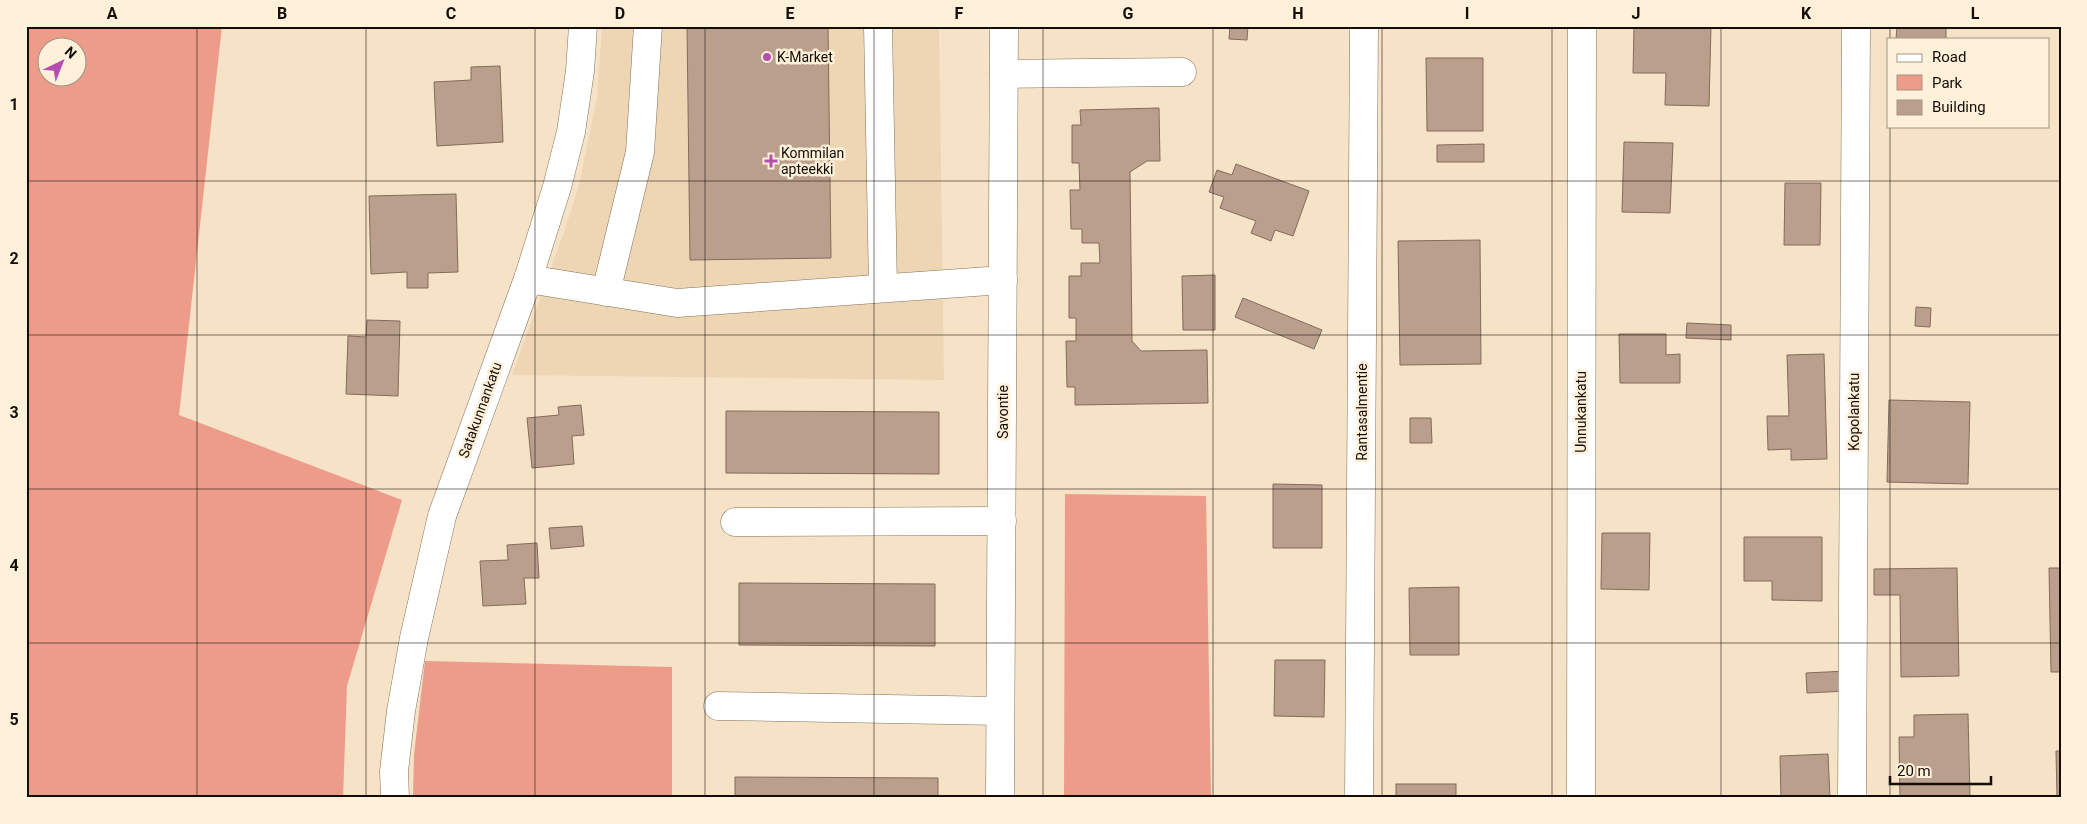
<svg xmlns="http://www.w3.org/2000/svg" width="2087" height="824" font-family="Roboto,sans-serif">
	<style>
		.built { fill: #eed6b5 }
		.green { fill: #ec9c89; fill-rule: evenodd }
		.building { fill: #bb9f8d; stroke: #846b5a }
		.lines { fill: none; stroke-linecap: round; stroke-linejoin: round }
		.minor-casing { stroke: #827159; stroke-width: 29 }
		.minor { stroke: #fff; stroke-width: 28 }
		.grid { fill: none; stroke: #130d05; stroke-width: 1; stroke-opacity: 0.55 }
		.poi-dot { fill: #b54eb1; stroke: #fff0da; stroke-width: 2 }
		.labels { text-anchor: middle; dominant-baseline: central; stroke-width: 5; stroke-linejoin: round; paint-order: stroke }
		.poi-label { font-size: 14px; fill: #130d05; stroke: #fff0da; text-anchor: start }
		.street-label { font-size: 14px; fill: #130d05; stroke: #fff0da }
		.neatline { fill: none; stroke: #130d05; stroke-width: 2 }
		.grid-label { font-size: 16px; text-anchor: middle; font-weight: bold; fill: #130d05 }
	</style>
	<rect width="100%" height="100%" fill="#f5e2c7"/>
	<polygon class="built" points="602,26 939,26 944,380 512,375 564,232 579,185 597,97"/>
	<g class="green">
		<path d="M26,26H222L179,415L402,500L347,686L343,798H26ZM48,48H78V78H48Z"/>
		<polygon points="1065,494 1206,496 1211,798 1064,798"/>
		<polygon points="425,661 672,667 672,798 413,798 414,755"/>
	</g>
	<g class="building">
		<polygon points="687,26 828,26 831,258 690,260"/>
		<polygon points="1230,26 1248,26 1247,40 1229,39"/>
		<polygon points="1634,26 1711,26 1709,106 1665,105 1666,73 1633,73"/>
		<polygon points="1897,26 1946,26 1946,39 1896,39"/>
		<polygon points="1426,58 1483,58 1483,131 1427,131"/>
		<polygon points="500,66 503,142 437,146 434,82 471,80 471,67"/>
		<polygon points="1159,108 1160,161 1147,161 1130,172 1132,341 1141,351 1207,350 1208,403 1075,405 1075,387 1067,387 1066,341 1076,341 1076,318 1069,318 1069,276 1081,276 1081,263 1100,263 1099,243 1082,243 1082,229 1071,229 1070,190 1080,190 1079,163 1072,163 1072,125 1081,125 1080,110"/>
		<polygon points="1624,142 1673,143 1670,213 1622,212"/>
		<polygon points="1484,144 1484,162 1437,162 1437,145"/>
		<polygon points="1236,164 1309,191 1293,236 1275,230 1271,241 1251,233 1256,221 1220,208 1224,197 1209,192 1217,170 1232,175"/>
		<polygon points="1785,183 1821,183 1820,245 1784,245"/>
		<polygon points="456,194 458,272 428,273 428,288 407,288 407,272 371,274 369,196"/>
		<polygon points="1480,240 1481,364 1400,365 1398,241"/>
		<polygon points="1215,275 1215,330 1183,330 1182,276"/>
		<polygon points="1243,298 1322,330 1314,349 1235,317"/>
		<polygon points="1916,307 1931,308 1930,327 1915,326"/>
		<polygon points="367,320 400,321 398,396 346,394 348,336 366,337"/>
		<polygon points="1687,323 1731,325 1731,340 1686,338"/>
		<polygon points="1619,334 1666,334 1666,355 1680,354 1680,383 1620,383"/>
		<polygon points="1824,354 1827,459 1791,460 1791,449 1768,450 1767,416 1789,416 1787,355"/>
		<polygon points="1889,400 1970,402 1968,484 1887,482"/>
		<polygon points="581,405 584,435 572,436 574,464 532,468 527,418 559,415 558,407"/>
		<polygon points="726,411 939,412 939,474 726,473"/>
		<polygon points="1410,418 1431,418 1432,443 1410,443"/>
		<polygon points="1273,484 1322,485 1322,548 1273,548"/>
		<polygon points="582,526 584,546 551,549 549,528"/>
		<polygon points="1602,533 1650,533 1649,590 1601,589"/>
		<polygon points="1744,537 1822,537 1822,601 1772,600 1772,581 1744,581"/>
		<polygon points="537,543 539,578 524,578 526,604 483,606 480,561 508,560 507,545"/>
		<polygon points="1957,568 1959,676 1901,677 1900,595 1874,595 1874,569"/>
		<polygon points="2049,568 2061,568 2061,672 2051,672"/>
		<polygon points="739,583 935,584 935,646 739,645"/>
		<polygon points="1459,587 1459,655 1410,655 1409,588"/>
		<polygon points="1275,660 1325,660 1324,717 1274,716"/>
		<polygon points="1847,671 1847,691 1807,693 1806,673"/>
		<polygon points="1968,714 1970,798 1900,798 1899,737 1914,737 1914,715"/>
		<polygon points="2056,751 2061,751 2061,798 2057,798"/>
		<polygon points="1828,754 1830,798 1781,798 1780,756"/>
		<polygon points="735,777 938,778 938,798 735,798"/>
		<rect x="1396" y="784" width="60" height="14"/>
	</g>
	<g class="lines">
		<defs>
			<g id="minor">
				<polyline points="878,26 883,288"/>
				<polyline points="1004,74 1182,72"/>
				<polyline points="528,279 677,303 1003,280"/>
				<polyline points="606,292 640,152 648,26"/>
				<polyline points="735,522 1002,521"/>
				<polyline points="718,706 1000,711"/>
				<polyline points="395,798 394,771 401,711 414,638 442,516 528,279 557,187 571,132 580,71 583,26"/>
				<polyline points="1000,798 1004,26"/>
				<polyline points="1359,798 1364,26"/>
				<polyline points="1581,798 1582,26"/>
				<polyline points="1852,798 1856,26"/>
			</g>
		</defs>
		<use href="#minor" class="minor-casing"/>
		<use href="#minor" class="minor"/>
	</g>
	<path class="grid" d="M197,26V798M366,26V798M535,26V798M705,26V798M874,26V798M1043,26V798M1213,26V798M1382,26V798M1552,26V798M1721,26V798M1890,26V39M1890,126V798M26,181H2061M26,335H2061M26,489H2061M26,643H2061"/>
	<g class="poi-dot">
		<circle cx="767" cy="57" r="5"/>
		<path d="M768.5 153.5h5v5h5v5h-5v5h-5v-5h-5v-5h5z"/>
	</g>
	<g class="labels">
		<g class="poi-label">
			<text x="777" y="57">K-Market</text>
			<text x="781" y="153">Kommilan<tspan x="781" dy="16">apteekki</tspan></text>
		</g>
		<g class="street-label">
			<text transform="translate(480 410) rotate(-70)">Satakunnankatu</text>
			<text transform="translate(1003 412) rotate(-90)">Savontie</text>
			<text transform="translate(1362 412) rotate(-90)">Rantasalmentie</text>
			<text transform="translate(1581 412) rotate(-90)">Unnukankatu</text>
			<text transform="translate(1854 412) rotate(-90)">Kopolankatu</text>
		</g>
	</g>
	<rect width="2087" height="824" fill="none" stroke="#fff0da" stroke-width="55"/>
	<rect x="1887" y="38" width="162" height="90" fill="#fff0da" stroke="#a19585"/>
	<rect x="1897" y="54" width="25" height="8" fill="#ffffff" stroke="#a19585"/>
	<text x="1932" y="62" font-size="15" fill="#130d05">Road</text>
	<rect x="1897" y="75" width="25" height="15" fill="#ec9c89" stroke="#a19585"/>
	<text x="1932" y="88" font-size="15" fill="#130d05">Park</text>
	<rect x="1897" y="100" width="25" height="15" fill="#bb9f8d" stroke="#a19585"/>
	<text x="1932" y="112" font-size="15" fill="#130d05">Building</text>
	<g transform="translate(62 62) rotate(43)"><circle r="24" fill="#fff0da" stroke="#a19585"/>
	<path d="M0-4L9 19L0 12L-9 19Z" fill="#b54eb1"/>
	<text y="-8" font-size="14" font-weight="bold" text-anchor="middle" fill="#130d05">N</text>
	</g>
	<path d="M1890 776v8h101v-8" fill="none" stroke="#130d05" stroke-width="2.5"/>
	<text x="1897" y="776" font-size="15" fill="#130d05" stroke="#fff0da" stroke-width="4" paint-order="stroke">20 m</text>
	<rect x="28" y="28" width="2032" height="768" class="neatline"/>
	<g class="grid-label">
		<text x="112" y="19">A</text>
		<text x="282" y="19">B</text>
		<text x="451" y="19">C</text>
		<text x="620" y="19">D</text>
		<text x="790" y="19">E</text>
		<text x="959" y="19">F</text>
		<text x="1128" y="19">G</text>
		<text x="1298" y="19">H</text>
		<text x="1467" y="19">I</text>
		<text x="1636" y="19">J</text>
		<text x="1806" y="19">K</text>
		<text x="1975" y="19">L</text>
		<text x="14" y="110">1</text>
		<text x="14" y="264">2</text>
		<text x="14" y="418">3</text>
		<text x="14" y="571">4</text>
		<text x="14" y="725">5</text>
	</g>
</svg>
